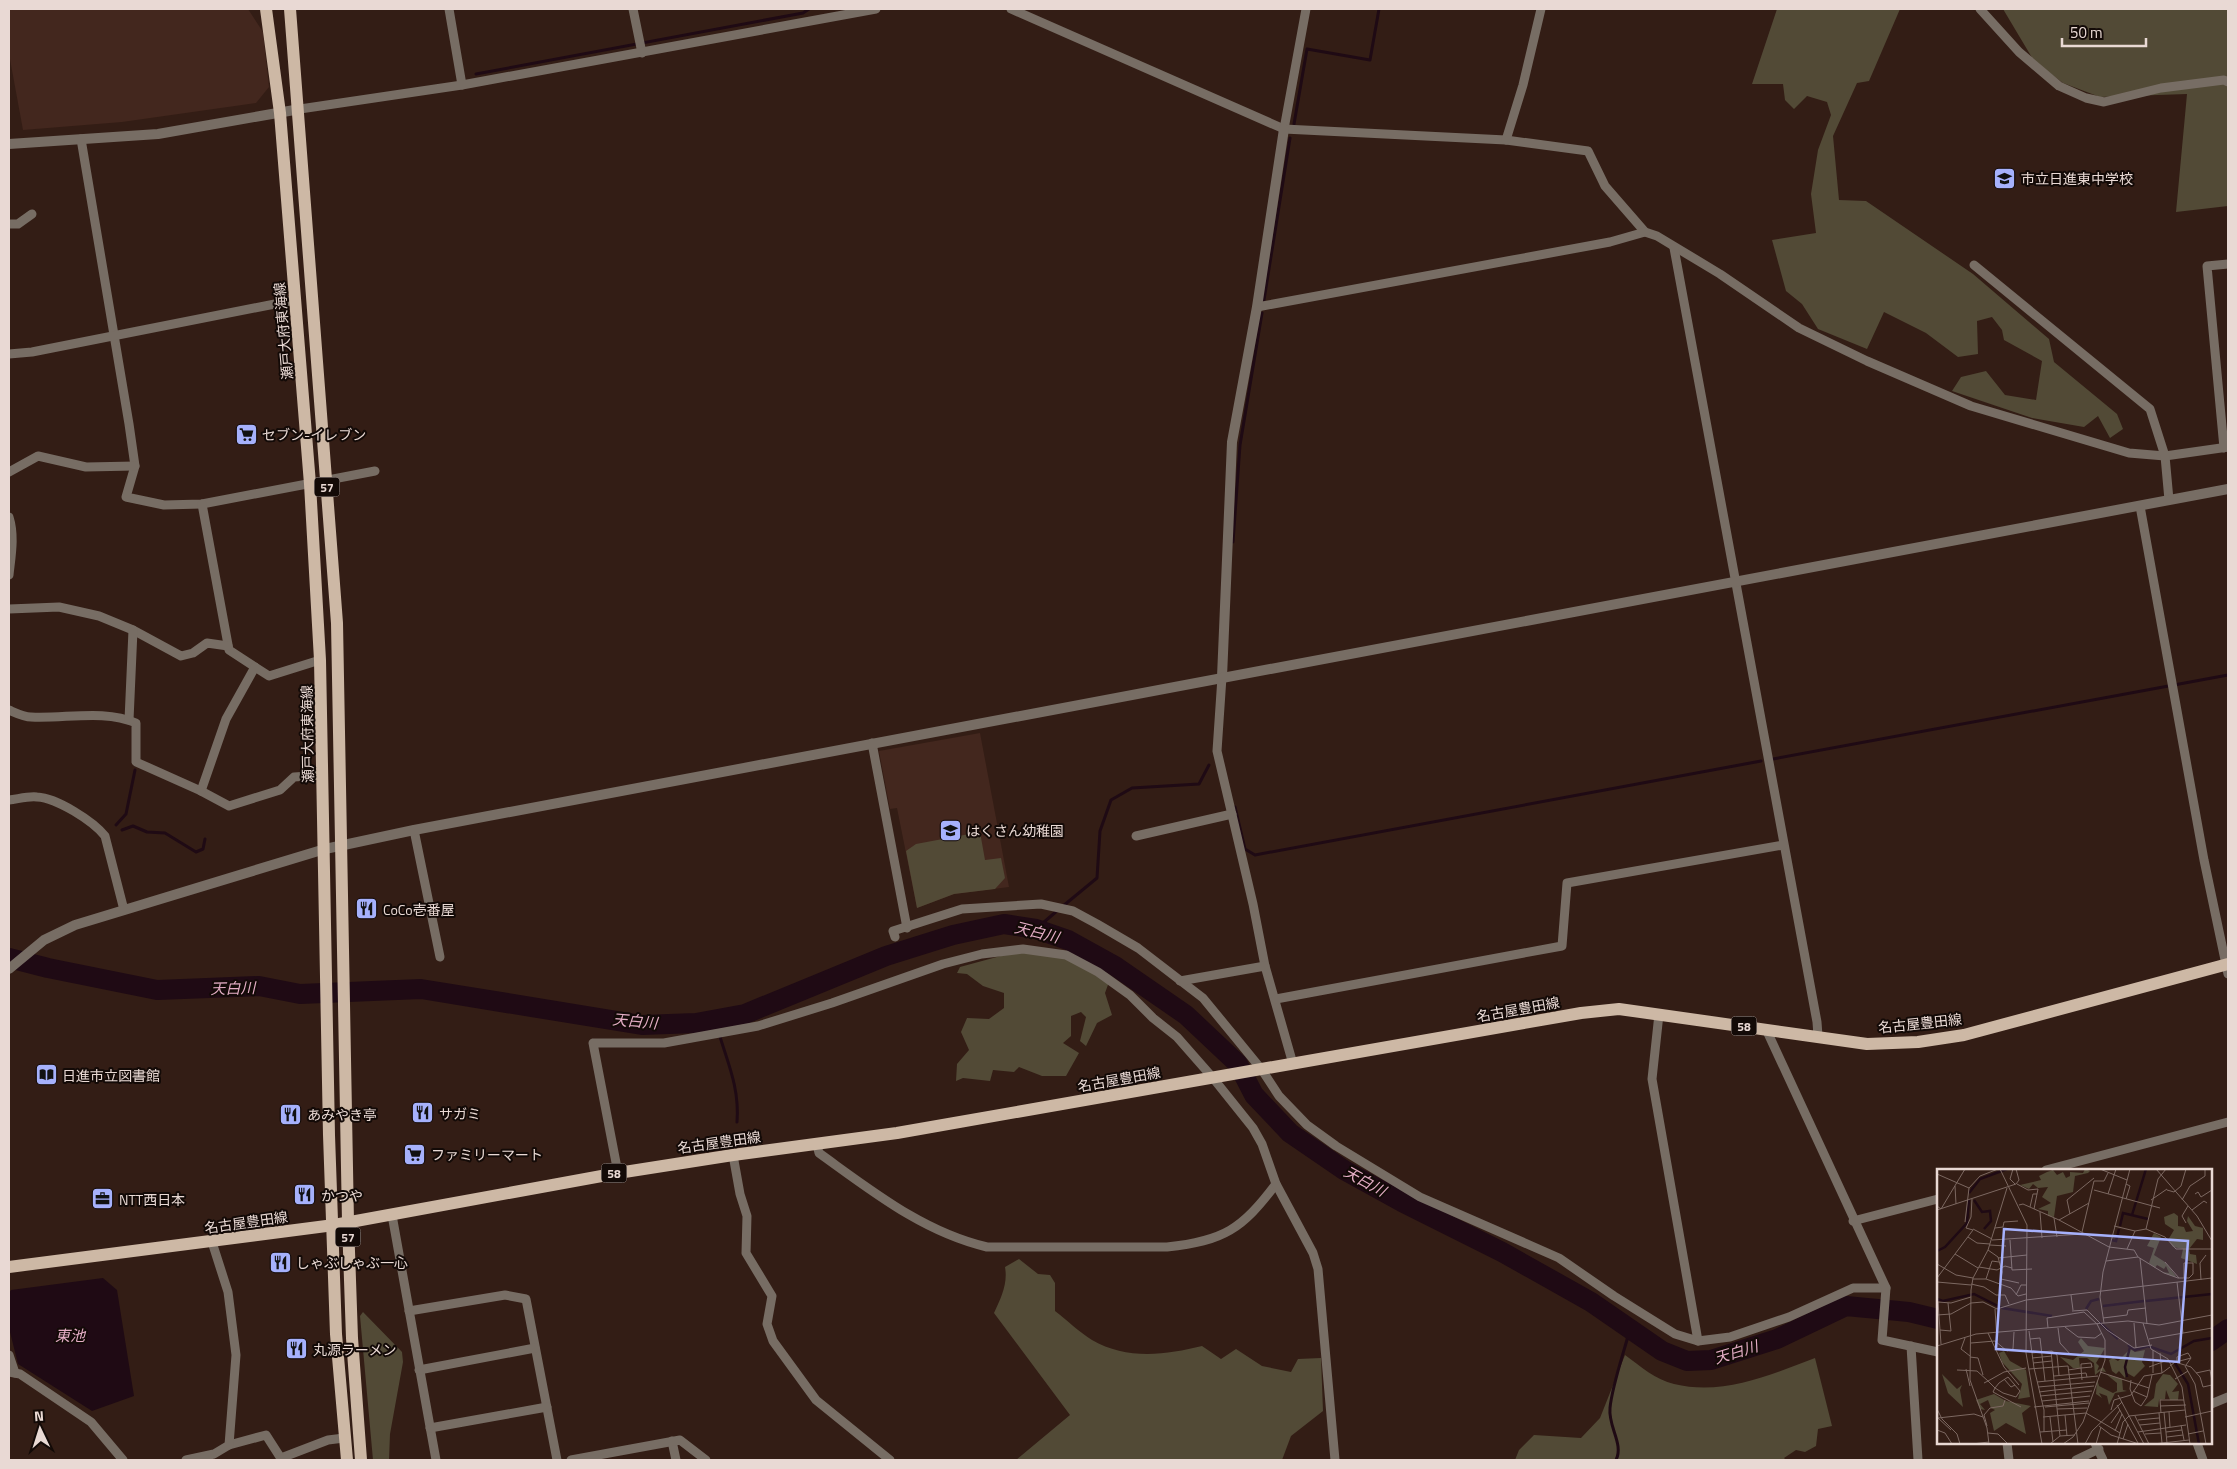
<svg xmlns="http://www.w3.org/2000/svg" width="2237" height="1469" font-family="'Titillium Web','Noto Sans JP',sans-serif">
	<style>
		.built { fill: #43271e }
		.green { fill: #524a36 }
		.water { fill: #1f0a14 }
		.lines { fill: none; stroke-linecap: round; stroke-linejoin: round }
		.stream { stroke: #1f0a14; stroke-width: 3 }
		.river { stroke: #1f0a14; stroke-width: 20 }
		.minor { stroke: #776d64; stroke-width: 9 }
		.tertiary { stroke: #776d64; stroke-width: 10 }
		.primary { stroke: #cdb8a5; stroke-width: 12 }
		.labels { text-anchor: middle; dominant-baseline: central; stroke-width: 4; stroke-linejoin: round; paint-order: stroke }
		.shield { fill: #130a07; stroke: #a99b96; stroke-width: 1 }
		.shield-label { font-size: 12px; font-weight: bold; fill: #e9d9d4 }
		.poi-label { font-size: 14px; fill: #e9d9d4; stroke: #130a07; text-anchor: start }
		.street-label { font-size: 14px; fill: #e9d9d4; stroke: #130a07 }
		.water-label { font-size: 15px; font-style: italic; fill: #e5aec6; stroke: #130a07 }
		.inset-river { fill: none; stroke: #1f0a14; stroke-width: 2.5 }
		.inset-road { fill: none; stroke: #7c6861; stroke-width: 1 }
		.view { fill: #a6b1fc; fill-opacity: 0.15; stroke: #a6b1fc; stroke-width: 2.5 }
		.inset-edge { fill: none; stroke: #e9d9d4; stroke-width: 2.5 }
	</style>
	<rect width="100%" height="100%" fill="#331d15"/>
	<g class="built">
		<polygon points="9,9 248,9 263,32 269,87 256,103 122,122 23,130 9,54"/>
		<polygon points="980,733 1009,887 954,894 917,908 897,808 890,809 879,751"/>
	</g>
	<g class="green">
		<polygon points="1777,9 1900,9 1869,81 1857,83 1833,136 1839,200 1866,201 1973,274 2049,339 2054,362 2117,414 2123,429 2110,438 2098,416 2084,427 2032,418 1952,391 1961,377 1986,371 2005,395 2036,400 2042,361 2004,340 2002,330 1992,317 1977,321 1978,354 1958,357 1926,333 1884,312 1867,349 1818,329 1802,304 1786,291 1772,240 1816,233 1811,194 1818,150 1831,115 1827,102 1807,96 1794,109 1785,100 1783,84 1752,84"/>
		<polygon points="2003,9 2228,9 2228,206 2176,212 2187,94 2100,97 2063,83 2034,61"/>
		<polygon points="980,832 985,860 1001,858 1005,878 995,889 954,894 917,908 906,851 916,844"/>
		<polygon points="1025,952 1070,958 1109,982 1105,993 1112,1015 1097,1023 1086,1046 1080,1041 1086,1017 1081,1012 1071,1016 1071,1036 1063,1043 1079,1053 1066,1076 1042,1076 1019,1067 1014,1072 993,1070 990,1081 963,1078 956,1081 957,1064 969,1050 961,1032 967,1018 989,1019 1004,1008 1004,993 983,986 967,974 957,973 960,967 1004,955"/>
		<path d="M1019,1259L1038,1274L1050,1275L1055,1283V1311C1067,1320 1079,1332 1092,1340C1126,1360 1166,1355 1202,1346L1221,1359L1236,1349L1262,1366L1291,1372L1298,1359L1321,1358L1323,1411L1291,1436L1282,1460H1016L1070,1415L994,1313C1001,1298 1008,1284 1005,1267Z"/>
		<polygon points="363,1312 402,1352 403,1362 390,1434 389,1460 373,1460 360,1316"/>
		<path d="M1625,1355C1640,1366 1656,1380 1674,1384C1723,1396 1770,1375 1815,1358L1832,1426L1818,1429L1816,1446L1805,1452L1796,1450L1784,1458L1786,1460H1515L1519,1450L1534,1435L1581,1438L1600,1418Z"/>
	</g>
	<polygon class="water" points="103,1278 117,1290 134,1396 92,1411 18,1364 9,1328 9,1293 11,1290"/>
	<g class="lines">
		<g class="stream">
			<polyline points="476,74 803,13 809,9"/>
			<polyline points="1294,124 1307,49 1370,60 1379,9"/>
			<polyline points="1264,300 1290,138"/>
			<polyline points="1233,542 1240,445 1262,313"/>
			<polyline points="1773,759 2228,675"/>
			<polyline points="1235,807 1245,849 1255,855 1761,761"/>
			<polyline points="116,825 126,814 135,770"/>
			<polyline points="122,830 133,826 147,832 165,833 196,852 203,849 205,839"/>
			<polyline points="1063,906 1097,878 1100,831 1111,800 1132,788 1199,784 1209,765"/>
			<polyline points="1036,929 1058,910"/>
			<path d="M715,1019C724,1056 740,1083 737,1122"/>
			<path d="M1616,1460C1624,1444 1608,1427 1610,1408C1612,1386 1624,1352 1630,1329"/>
		</g>
		<g class="river">
			<polyline points="9,958 48,968 157,990 259,986 300,994 421,989 642,1025 696,1023 745,1014 886,956 953,935 1004,924 1036,929 1068,940 1115,966 1186,1015 1238,1064 1254,1095 1290,1133 1344,1170 1402,1202 1502,1252 1591,1302 1662,1351 1687,1361 1711,1360 1777,1339 1846,1306 1909,1312 1938,1319"/>
			<polyline points="2211,1341 2228,1329"/>
		</g>
		<g class="minor">
			<polyline points="449,9 462,85"/>
			<polyline points="633,9 642,53"/>
			<polyline points="1011,9 1284,129 1506,140 1588,151 1605,186 1645,232 1657,236 1720,274 1799,328 1867,361 1971,406 2129,453 2165,456 2228,447"/>
			<polyline points="1980,9 2019,52 2059,86 2086,98 2104,102 2161,88 2224,80 2228,82"/>
			<polyline points="300,109 462,85 876,9"/>
			<polyline points="1284,129 1306,9"/>
			<polyline points="81,139 129,424 135,466 126,497 164,505 202,504 375,471"/>
			<polyline points="1506,140 1523,85 1541,9"/>
			<polyline points="9,224 18,224 32,214"/>
			<polyline points="1674,248 1817,1022 1818,1036"/>
			<polyline points="1974,265 2150,409 2165,456 2169,500"/>
			<polyline points="1257,307 1610,242 1645,232"/>
			<polyline points="9,354 32,352 295,300"/>
			<polyline points="2224,448 2207,266 2228,264"/>
			<polyline points="9,472 38,456 86,467 135,466"/>
			<polyline points="202,504 229,650 255,667"/>
			<polyline points="2140,506 2204,860 2228,974"/>
			<path d="M9,517C15,536 11,556 9,575"/>
			<polyline points="9,609 59,607 99,616 133,630 181,656 193,653 207,643 228,646"/>
			<polyline points="1222,677 1217,751 1253,904 1265,966 1293,1064"/>
			<path d="M9,710C16,713 24,717 31,717C65,719 104,709 136,723V762L201,791L229,806L280,790L294,777L323,775"/>
			<polyline points="129,720 133,630"/>
			<polyline points="872,743 907,928"/>
			<polyline points="201,791 226,719 255,667 269,676 320,660"/>
			<path d="M9,800C18,799 28,796 37,797C57,798 93,821 105,836L124,910"/>
			<polyline points="414,830 440,957"/>
			<polyline points="1136,836 1232,814"/>
			<polyline points="895,937 893,931 962,909 1041,904 1073,911 1097,924 1138,948 1203,998 1262,1070 1279,1096 1307,1125 1336,1146 1420,1197 1559,1258 1614,1296 1675,1334 1698,1341 1730,1337 1789,1317 1853,1288 1886,1288"/>
			<polyline points="1180,981 1265,966"/>
			<polyline points="1276,999 1562,946 1567,883 1783,845"/>
			<polyline points="1659,1014 1652,1079 1698,1341"/>
			<polyline points="1766,1029 1886,1288 1882,1340 1938,1352"/>
			<path d="M817,1145L819,1153C872,1191 923,1232 987,1247H1167C1224,1241 1242,1229 1276,1184"/>
			<polyline points="733,1155 740,1194 747,1216 746,1253 772,1296 767,1324 773,1341 816,1400 890,1460"/>
			<polyline points="2046,1170 2228,1122"/>
			<polyline points="618,1173 593,1043 664,1043 758,1026 832,1003 943,964 982,954 1023,949 1066,955 1098,972 1130,995 1153,1018 1177,1037 1213,1078 1253,1128 1262,1144 1276,1184 1313,1253 1318,1269 1335,1460"/>
			<polyline points="392,1215 436,1460"/>
			<polyline points="1853,1221 1938,1199"/>
			<polyline points="409,1311 505,1295 526,1299 557,1460"/>
			<polyline points="1911,1346 1918,1460"/>
			<polyline points="9,1355 15,1373"/>
			<polyline points="419,1370 535,1348"/>
			<polyline points="9,1372 20,1374 91,1422 123,1460"/>
			<polyline points="2211,1404 2228,1397"/>
			<polyline points="430,1428 547,1407"/>
			<polyline points="672,1441 676,1460"/>
			<polyline points="2007,1443 2009,1460"/>
			<polyline points="2095,1443 2103,1460"/>
			<polyline points="2197,1443 2203,1460"/>
			<polyline points="229,1445 266,1435 282,1460"/>
			<polyline points="281,1458 328,1440 344,1438"/>
			<polyline points="186,1460 214,1454 229,1445 236,1355 228,1292 212,1242"/>
			<polyline points="571,1460 680,1440 706,1460"/>
			<polyline points="2076,1460 2099,1449"/>
		</g>
		<g class="tertiary">
			<polyline points="9,144 158,134 300,109"/>
			<polyline points="1222,677 1232,442 1257,307 1284,129"/>
			<polyline points="9,969 44,940 75,925 325,849 414,830 2228,489"/>
		</g>
		<g class="primary">
			<polyline points="266,9 280,113 310,484 320,660 329,1135 336,1334 347,1460"/>
			<polyline points="290,9 337,623 348,1222 352,1338 361,1460"/>
			<polyline points="9,1267 334,1225 618,1173 733,1155 897,1133 1581,1013 1619,1009 1867,1044 1918,1042 1964,1035 2228,964"/>
		</g>
	</g>
	<defs>
		<symbol id="school-square" viewBox="-11 -11 22 22"><rect x="-9" y="-9" width="18" height="18" rx="4" fill="#a6b1fc" stroke="#130a07"/><path d="M0-5L7-2L0 1L-7-2ZM-4 1L0 2.5L4 1V4Q0 6-4 4Z" fill="#111"/></symbol>
		<symbol id="supermarket-square" viewBox="-11 -11 22 22"><rect x="-9" y="-9" width="18" height="18" rx="4" fill="#a6b1fc" stroke="#130a07"/><path d="M-6-5.5h2.5l.6 2H6L4.5 2H-2.5L-4.4-4H-6ZM-1.5 3.2a1.3 1.3 0 1 0 .1 0ZM3 3.2a1.3 1.3 0 1 0 .1 0Z" fill="#111"/></symbol>
		<symbol id="restaurant-square" viewBox="-11 -11 22 22"><rect x="-9" y="-9" width="18" height="18" rx="4" fill="#a6b1fc" stroke="#130a07"/><path d="M-5-6h1v4h1v-4h1v4h1v-4h1v5L-1.5 .5V6h-2V.5L-5-1ZM5-6V6H3V1.5H1.5Q1.5-4 5-6Z" fill="#111"/></symbol>
		<symbol id="library-square" viewBox="-11 -11 22 22"><rect x="-9" y="-9" width="18" height="18" rx="4" fill="#a6b1fc" stroke="#130a07"/><path d="M-6-4Q-3-5.5-.7-3.5V5Q-3 3-6 4ZM6-4Q3-5.5 .7-3.5V5Q3 3 6 4Z" fill="#111"/></symbol>
		<symbol id="office-square" viewBox="-11 -11 22 22"><rect x="-9" y="-9" width="18" height="18" rx="4" fill="#a6b1fc" stroke="#130a07"/><path d="M-6-3h4V-5.5h4V-3h4V5H-6ZM-1-4.5V-3h2v-1.5ZM-6 0V1H6V0Z" fill="#111"/></symbol>
	</defs>
	<g fill-rule="evenodd">
		<use href="#school-square" x="1992" y="166" width="25" height="25"/>
		<use href="#supermarket-square" x="234" y="422" width="25" height="25"/>
		<use href="#school-square" x="938" y="818" width="25" height="25"/>
		<use href="#restaurant-square" x="354" y="896" width="25" height="25"/>
		<use href="#library-square" x="34" y="1062" width="25" height="25"/>
		<use href="#restaurant-square" x="410" y="1100" width="25" height="25"/>
		<use href="#restaurant-square" x="278" y="1102" width="25" height="25"/>
		<use href="#supermarket-square" x="402" y="1142" width="25" height="25"/>
		<use href="#restaurant-square" x="292" y="1182" width="25" height="25"/>
		<use href="#office-square" x="90" y="1186" width="25" height="25"/>
		<use href="#restaurant-square" x="268" y="1250" width="25" height="25"/>
		<use href="#restaurant-square" x="284" y="1336" width="25" height="25"/>
	</g>
	<g class="labels">
		<g class="shield">
			<rect x="314.5" y="477.5" width="25" height="19" rx="4"/>
			<rect x="1731.5" y="1016.5" width="25" height="19" rx="4"/>
			<rect x="601.5" y="1163.5" width="25" height="19" rx="4"/>
			<rect x="335.5" y="1227.5" width="25" height="19" rx="4"/>
		</g>
		<g class="shield-label">
			<text x="327" y="487">57</text>
			<text x="1744" y="1026">58</text>
			<text x="614" y="1173">58</text>
			<text x="348" y="1237">57</text>
		</g>
		<g class="poi-label">
			<text x="2021" y="178">市立日進東中学校</text>
			<text x="262" y="434">セブン-イレブン</text>
			<text x="966" y="830">はくさん幼稚園</text>
			<text x="383" y="909">CoCo壱番屋</text>
			<text x="62" y="1075">日進市立図書館</text>
			<text x="439" y="1113">サガミ</text>
			<text x="307" y="1114">あみやき亭</text>
			<text x="431" y="1154">ファミリーマート</text>
			<text x="321" y="1195">かつや</text>
			<text x="119" y="1199">NTT西日本</text>
			<text x="296" y="1262">しゃぶしゃぶ一心</text>
			<text x="313" y="1349">丸源ラーメン</text>
		</g>
		<g class="street-label">
			<text transform="translate(283 331) rotate(-95)">瀬戸大府東海線</text>
			<text transform="translate(307 734) rotate(-91)">瀬戸大府東海線</text>
			<text transform="translate(1518 1009) rotate(-10)">名古屋豊田線</text>
			<text transform="translate(1920 1023) rotate(-6)">名古屋豊田線</text>
			<text transform="translate(1119 1079) rotate(-10)">名古屋豊田線</text>
			<text transform="translate(719 1142) rotate(-8)">名古屋豊田線</text>
			<text transform="translate(246 1222) rotate(-8)">名古屋豊田線</text>
		</g>
		<g class="water-label">
			<text transform="translate(1037 932) rotate(14)">天白川</text>
			<text transform="translate(233 988) rotate(-1)">天白川</text>
			<text transform="translate(635 1021) rotate(5)">天白川</text>
			<text transform="translate(1365 1181) rotate(29)">天白川</text>
			<text x="70" y="1335">東池</text>
			<text transform="translate(1736 1352) rotate(-17)">天白川</text>
		</g>
	</g>
	<g transform="translate(1937 1169)">
		<rect width="275" height="275" fill="#331d15"/>
		<path d="M148,0L153,2L151,4L138,7L136,23L120,27L117,48L111,47V42L101,40L114,34L105,28L111,18L101,19L96,15L92,20L83,16L104,11L102,7L110,3L116,1L120,6L126,3L129,9L133,7V3L146,4ZM237,44L241,47V57L247,58L249,63L256,62L250,52L251,47L258,57L266,59V71L260,70L252,80L253,85L259,86L260,95L244,89L246,80L236,78L231,71L237,61L228,55L227,48ZM217,64L228,70L224,68L217,86L228,93L239,107L238,108L225,103L232,104L229,97L227,100L220,96L218,99L212,94L217,79L210,77ZM144,169L151,177L168,179L159,194L162,197L160,202L166,198L169,203L163,202L158,206L157,194L150,189H142L143,199H136L123,188L136,191L147,182L141,173ZM193,180L198,183L208,181L205,193L208,197L197,208L190,204L188,209L182,202L179,205L175,202L172,191L176,189L181,192ZM67,182L73,192L89,201L93,228L81,230L85,215L65,193L62,184ZM5,205L20,220L25,216L23,221L26,238L11,224ZM169,205L185,210L186,221L190,222L178,224L172,236L170,227L162,224L165,229L159,225L160,210L162,217L176,224L180,222V214ZM226,205L233,206L241,215L235,223L242,222L241,231H233L229,221L228,230L222,231L221,238L207,237L217,229L219,215ZM57,225L69,232L94,237L85,244L89,265L69,254L57,262L53,244L58,241L54,239L51,231L43,235L48,241L43,240L39,231Z" fill="#524a36"/>
		<path class="inset-river" d="M32,24L43,10L70,0M37,31L45,43L53,42L54,52L47,60M195,46L209,0M183,57L186,44L211,50M174,71L179,72L182,60M0,82L8,78L30,54L32,30M0,130L6,132L37,125L65,139L115,147M209,132L275,125M166,137L207,132M149,140L154,132L162,130M162,153L181,170M191,176L198,181L211,177L234,185L257,172L275,169M238,194L251,215L262,275M190,208L188,198L193,178"/>
		<path class="inset-road" d="M63,0L90,56L89,184L105,275M76,0L73,10L78,15M163,0L190,11M219,0L260,47L275,72M0,5L32,19M80,15L91,21L101,20L97,40M18,17L19,35M157,21L223,39M230,21L237,23L244,17L249,0M171,25L179,0M258,25L261,23L264,28L275,21M189,30L193,17L189,15M214,31L230,20M245,31L253,17L268,7V0M82,36L86,35L122,51L172,78L197,81L201,88L227,104L241,109H252M0,37L4,40L28,0M93,38L96,25H100M0,41L79,15L82,11L79,0M255,41L267,32L270,34M103,43L105,69M133,45L130,31L157,9M117,49L120,68M122,51L152,34M28,53L32,19L43,7L61,0M249,54L245,47L251,37M177,57L198,62L209,60L228,68L239,80H275M58,59L66,58L67,53L81,52M36,60L55,70M209,60L221,10L229,0M145,63L157,12H167L171,4M31,68L40,74L53,75M55,71L145,65M73,71L75,101L95,100M53,76L69,77M190,80L198,62M51,81L61,88L65,103L63,116M18,85L41,99M61,89L90,86M203,89L210,155M169,92L201,88M228,93L242,109M0,95L19,106L36,109M42,98L60,101L68,97L75,99M0,109L36,61L29,59L34,48L35,30M247,109V94H256V105L252,109M36,110H49L74,119L81,127L89,125M49,110L55,92L62,93M64,110L82,114M264,111L263,94L269,86M0,113L34,116M240,113L246,164M34,115L47,118L59,126H68L72,135M79,126L84,116H89M134,126L136,141M1,133L4,175M1,133L14,134L34,128M58,140L60,172M135,142L150,141L170,161L197,179L215,176M0,146L14,145L34,134L46,133L60,140L89,131L275,109M166,149L190,146L191,141L209,139M167,154L163,128L166,103L193,0M197,154L199,179M206,154L214,180L231,190L245,218L253,275M128,158L141,168L158,169L165,164M111,159L110,149L147,143L160,155L168,171V191L146,253L136,268L126,275M121,159L123,174L134,186M3,161L14,162L11,134M92,162L97,199L107,241V263M51,164L67,198L82,216M28,169L24,180L33,187M93,170L103,169L108,212M212,170L275,159M34,174L58,172L70,182L76,180L77,163M0,177L39,165L191,152L222,156L275,146M216,181V204M114,182L118,221L157,217M95,184L115,182L120,186L122,206M223,184L225,204M33,188L41,189L46,206M95,189L115,187M239,193L254,189L249,196M240,193V188L251,184L254,189M96,194L115,192M154,194L155,198L144,199V195ZM233,197L238,193L254,198L263,208L266,218L275,216M248,197L258,215L269,275M212,198L231,191M29,200L33,217M92,200L131,197L141,275M20,201L40,202L51,212L67,203L89,199M131,201L144,199L145,211M163,203L212,219M259,204L273,201L275,212M117,207L149,204L150,208M67,210L74,218L78,216M238,210L251,202M194,211L193,220L198,233L204,237L210,228L215,206M100,213L161,207M47,214L51,212L58,219L66,224L79,228L83,222L71,208L62,214L58,219L56,223L84,238M101,218L158,213M196,222L210,228M102,223L118,221L123,267M181,226L207,275M103,227L155,222M105,232L153,227M180,236L201,274M223,237L249,236M97,238L152,232M108,238L152,234M0,240L5,250L20,265L23,275M120,240L150,239M174,241L177,231L194,226L207,207L225,204L233,198M227,243L230,274M232,243L233,258M222,244L225,274M224,244L223,231H247M128,246L130,267M198,247L212,275M106,248L149,244L183,264M113,248L116,273M248,248L275,242M1,249L37,245L46,248M1,249L14,261M201,251L222,249M174,254L183,241M203,256L223,254M244,256L247,271M50,257L47,246L53,239L66,237L68,231M162,257L174,266L202,275M0,261L8,264L15,275M178,262L185,245M103,263L130,261M201,263L249,256M229,263L245,261M51,264L61,265L71,275M208,265L224,264M251,265L266,262M230,268L246,266M186,270L191,255M35,275L52,273M52,275L50,259L33,211L34,121L36,109L51,81L70,19M113,275L123,267L138,266M148,275L155,262L185,233M159,275L164,258M180,275L186,253L192,247L248,241M216,275L252,271"/>
		<path class="view" d="M67,60L251,72L242,193L59,180Z"/>
		<rect width="275" height="275" class="inset-edge"/>
	</g>
	<rect width="2237" height="1469" fill="none" stroke="#e9d9d4" stroke-width="20"/>
	<g transform="translate(40 1429) rotate(356)" stroke="#130a07" stroke-width="4" paint-order="stroke">
	<path d="M0-4L9 19L0 12L-9 19Z" fill="#e9d9d4"/>
	<text y="-8" font-size="14" font-weight="bold" text-anchor="middle" fill="#e9d9d4">N</text>
	</g>
	<path d="M2062 38v8h84v-8" fill="none" stroke="#e9d9d4" stroke-width="2.5"/>
	<text x="2070" y="38" font-size="15" fill="#e9d9d4" stroke="#130a07" stroke-width="4" paint-order="stroke">50 m</text>
</svg>
